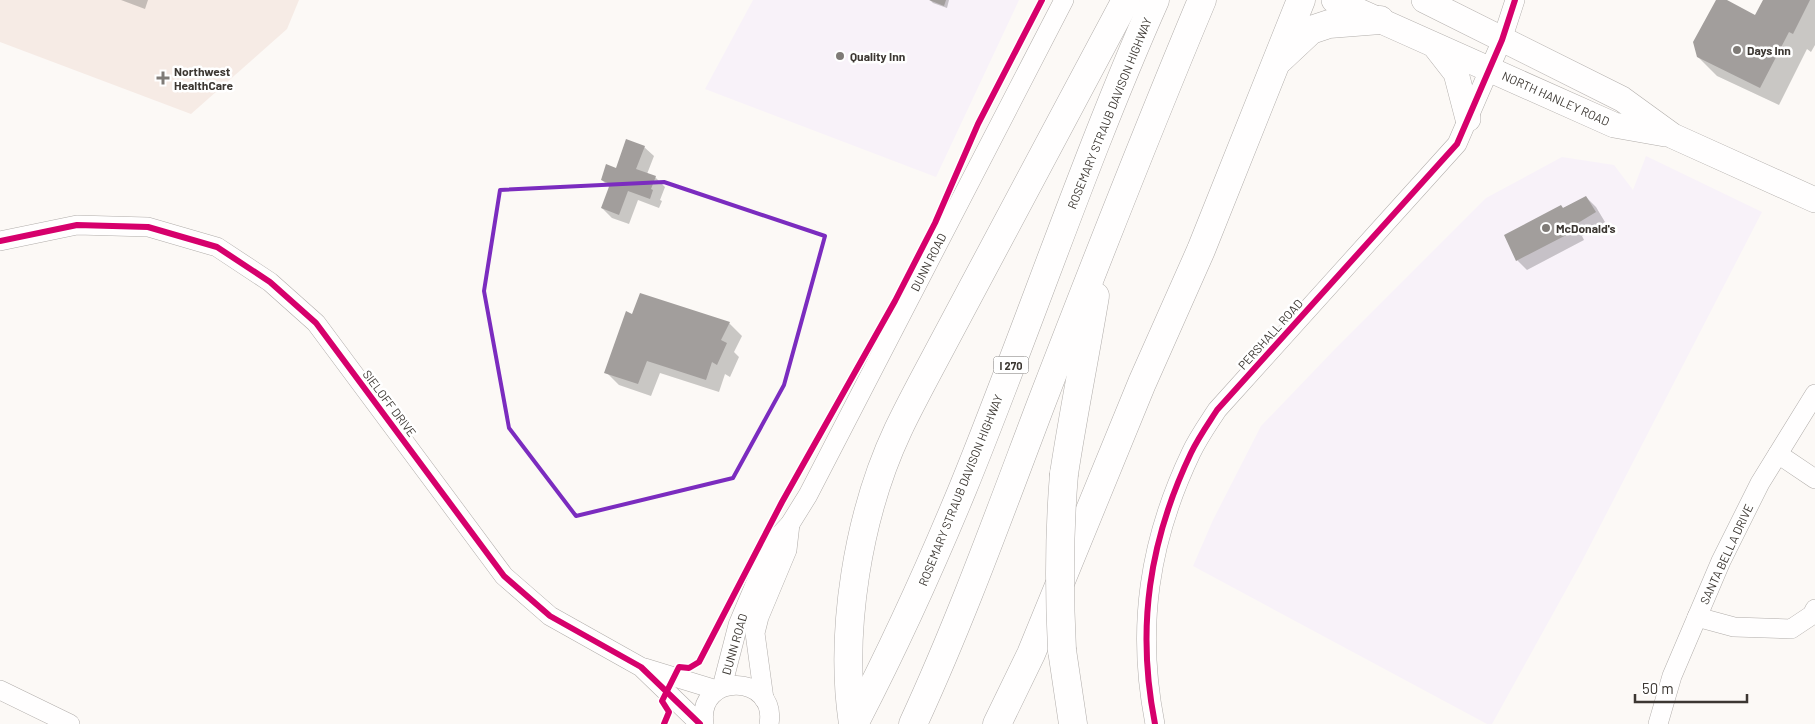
<svg xmlns="http://www.w3.org/2000/svg" width="1815" height="724" font-family="Barlow,sans-serif">
	<style>
		.commercial { fill: #f8f2f9 }
		.medical { fill: #f6ebe5 }
		.shadow { fill: #0003 }
		.building { fill: #a29e9c }
		.lines { fill: none; stroke-linecap: round; stroke-linejoin: round }
		.minor-casing { stroke: #b1adaa; stroke-width: 20 }
		.major-casing { stroke: #b1adaa; stroke-width: 26 }
		.highway-casing { stroke: #b1adaa; stroke-width: 29 }
		.minor { stroke: #fffefe; stroke-width: 19 }
		.major { stroke: #fffefe; stroke-width: 25 }
		.highway { stroke: #fffefe; stroke-width: 28 }
		.highway-bridge-casing { stroke: #b1adaa; stroke-width: 29; stroke-linecap: butt }
		.highway-bridge { stroke: #fffefe; stroke-width: 28 }
		.cycleway-casing { stroke: #fff; stroke-width: 9 }
		.cycleway { stroke: #d6006c; stroke-width: 6 }
		.marked { fill: none; stroke: #7b2cbf; stroke-width: 4; stroke-linejoin: round }
		.poi-dot { fill: #7f7b77; stroke: #fff; stroke-width: 2 }
		.labels { text-anchor: middle; dominant-baseline: central; stroke-width: 5; stroke-linejoin: round; paint-order: stroke }
		.shield { fill: #fff; stroke: #767370; stroke-width: 1 }
		.shield-label { font-size: 11px; font-weight: bold; fill: #3c3732 }
		.poi-label { font-size: 12px; font-weight: bold; fill: #3c3732; stroke: #fff; text-anchor: start }
		.street-label { font-size: 12px; fill: #3c3732; stroke: #fff }
	</style>
	<rect width="100%" height="100%" fill="#fcf9f6"/>
	<g class="commercial">
		<polygon points="753,0 1019,0 936,177 705,89"/>
		<polygon points="1646,156 1762,212 1581,563 1492,724 1487,724 1193,566 1213,520 1261,426 1334,350 1486,198 1562,157 1614,165 1633,190"/>
	</g>
	<polygon class="medical" points="0,0 299,0 287,29 191,114 0,42"/>
	<g class="shadow">
		<polygon points="121,0 148,0 145,9"/>
		<polygon points="930,0 949,0 947,8 933,3"/>
		<polygon points="1718,0 1724,0 1755,16 1764,0 1815,0 1815,45 1811,52 1807,49 1779,105 1717,76 1698,57"/>
		<polygon points="644,147 654,156 647,174 655,177 665,187 660,200 662,201 659,208 638,200 629,224 612,218 602,208 610,188 602,180"/>
		<polygon points="1586,197 1596,207 1605,222 1582,236 1584,240 1527,270 1517,260 1505,236"/>
		<polygon points="632,316 729,323 742,336 734,352 739,357 730,377 725,374 719,392 660,373 651,396 619,385 606,372"/>
	</g>
	<g class="building">
		<polygon points="929,0 946,0 944,6"/>
		<polygon points="1716,0 1727,0 1755,15 1763,0 1810,0 1793,34 1789,32 1760,88 1697,57 1693,42"/>
		<polygon points="626,139 645,146 636,169 656,176 651,189 653,190 650,199 628,191 619,215 601,208 610,184 601,180 606,164 616,168"/>
		<polygon points="1586,196 1596,212 1573,226 1576,230 1516,261 1504,235 1561,205 1563,208"/>
		<polygon points="640,293 730,322 721,340 727,343 717,365 712,362 706,380 647,361 638,384 604,373 626,311 632,314"/>
	</g>
	<g class="lines">
		<defs>
			<g id="minor">
				<polyline points="0,241 77,225 148,227 217,247 270,282 316,323 504,576 550,616 641,667 700,724"/>
				<polyline points="1778,454 1815,479"/>
				<polyline points="1697,617 1734,627 1791,629 1812,615 1815,609"/>
				<polyline points="645,668 717,690"/>
				<polyline points="722,687 738,625 773,542 790,524 808,495 1064,0"/>
				<polyline points="0,690 70,724"/>
				<polyline points="764,699 755,633 759,617 787,550 790,524"/>
				<path d="M704,724C696,671 778,674 769,724"/>
				<path d="M1155,724C1136,628 1149,541 1191,453C1198,438 1208,424 1217,410L1457,144L1502,40L1515,0"/>
				<polyline points="1658,724 1672,676 1721,561 1760,483 1815,394"/>
			</g>
			<g id="major">
				<polyline points="1334,0 1614,125 1665,134"/>
				<polyline points="1424,0 1622,99 1673,136 1815,200"/>
				<polyline points="1435,46 1456,73 1468,119"/>
			</g>
			<g id="highway">
				<polyline points="1280,59 1311,30 1329,24 1380,20"/>
				<path d="M1064,474C1073,415 1085,356 1095,296"/>
				<polyline points="1062,650 1073,724"/>
				<path d="M853,724C839,632 858,515 898,430C906,413 915,396 924,379L1126,0"/>
				<path d="M854,724C894,647 930,568 963,488C1029,326 1084,160 1155,0"/>
				<path d="M913,724C961,620 1000,512 1041,404C1093,269 1146,134 1202,0"/>
				<polyline points="997,724 1031,654 1142,383 1201,250 1301,0"/>
			</g>
		</defs>
		<use href="#minor" class="minor-casing"/>
		<use href="#major" class="major-casing"/>
		<use href="#highway" class="highway-casing"/>
		<use href="#minor" class="minor"/>
		<use href="#major" class="major"/>
		<use href="#highway" class="highway"/>
		<defs>
			<path id="highway-bridge" d="M1062,650C1059,591 1059,533 1064,474"/>
		</defs>
		<use href="#highway-bridge" class="highway-bridge-casing"/>
		<use href="#highway-bridge" class="highway-bridge"/>
		<defs>
			<g id="cycleway">
				<polyline points="0,241 77,225 148,227 217,247 270,282 316,323 504,576 550,616 641,667 700,724"/>
				<polyline points="664,724 669,712 662,701 679,667 689,668 699,662 782,502 895,301 935,223 978,124 1042,0"/>
				<path d="M1155,724C1136,628 1149,541 1191,453C1198,438 1208,424 1217,410L1457,144L1502,40L1515,0"/>
			</g>
		</defs>
		<use href="#cycleway" class="cycleway-casing"/>
		<use href="#cycleway" class="cycleway"/>
	</g>
	<path class="marked" d="M664,182L825,236L784,385L733,478L576,516L509,428L484,291L500,190Z"/>
	<g class="poi-dot">
		<circle cx="1737" cy="50" r="5"/>
		<circle cx="840" cy="56" r="5"/>
		<path d="M160.5 70.5h5v5h5v5h-5v5h-5v-5h-5v-5h5z"/>
		<circle cx="1546" cy="228" r="5"/>
	</g>
	<g class="labels">
		<rect class="shield" x="993.5" y="356.5" width="35" height="17" rx="4"/>
		<g class="shield-label">
			<text x="1011" y="365">I 270</text>
		</g>
		<g class="poi-label">
			<text x="1747" y="50">Days Inn</text>
			<text x="850" y="56">Quality Inn</text>
			<text x="174" y="71">Northwest<tspan x="174" dy="14">HealthCare</tspan></text>
			<text x="1556" y="228">McDonald's</text>
		</g>
		<g class="street-label">
			<text transform="translate(1556 98) rotate(24)">NORTH HANLEY ROAD</text>
			<text transform="translate(1109 113) rotate(-68)">ROSEMARY STRAUB DAVISON HIGHWAY</text>
			<text transform="translate(928 262) rotate(-63)">DUNN ROAD</text>
			<text transform="translate(1270 334) rotate(-48)">PERSHALL ROAD</text>
			<text transform="translate(390 403) rotate(53)">SIELOFF DRIVE</text>
			<text transform="translate(960 490) rotate(-68)">ROSEMARY STRAUB DAVISON HIGHWAY</text>
			<text transform="translate(1726 554) rotate(-65)">SANTA BELLA DRIVE</text>
			<text transform="translate(734 644) rotate(-74)">DUNN ROAD</text>
		</g>
	</g>
	<path d="M1635 694v8h112v-8" fill="none" stroke="#3c3732" stroke-width="2.5"/>
	<text x="1642" y="694" font-size="15" fill="#3c3732" stroke="#ffffff" stroke-width="4" paint-order="stroke">50 m</text>
</svg>
